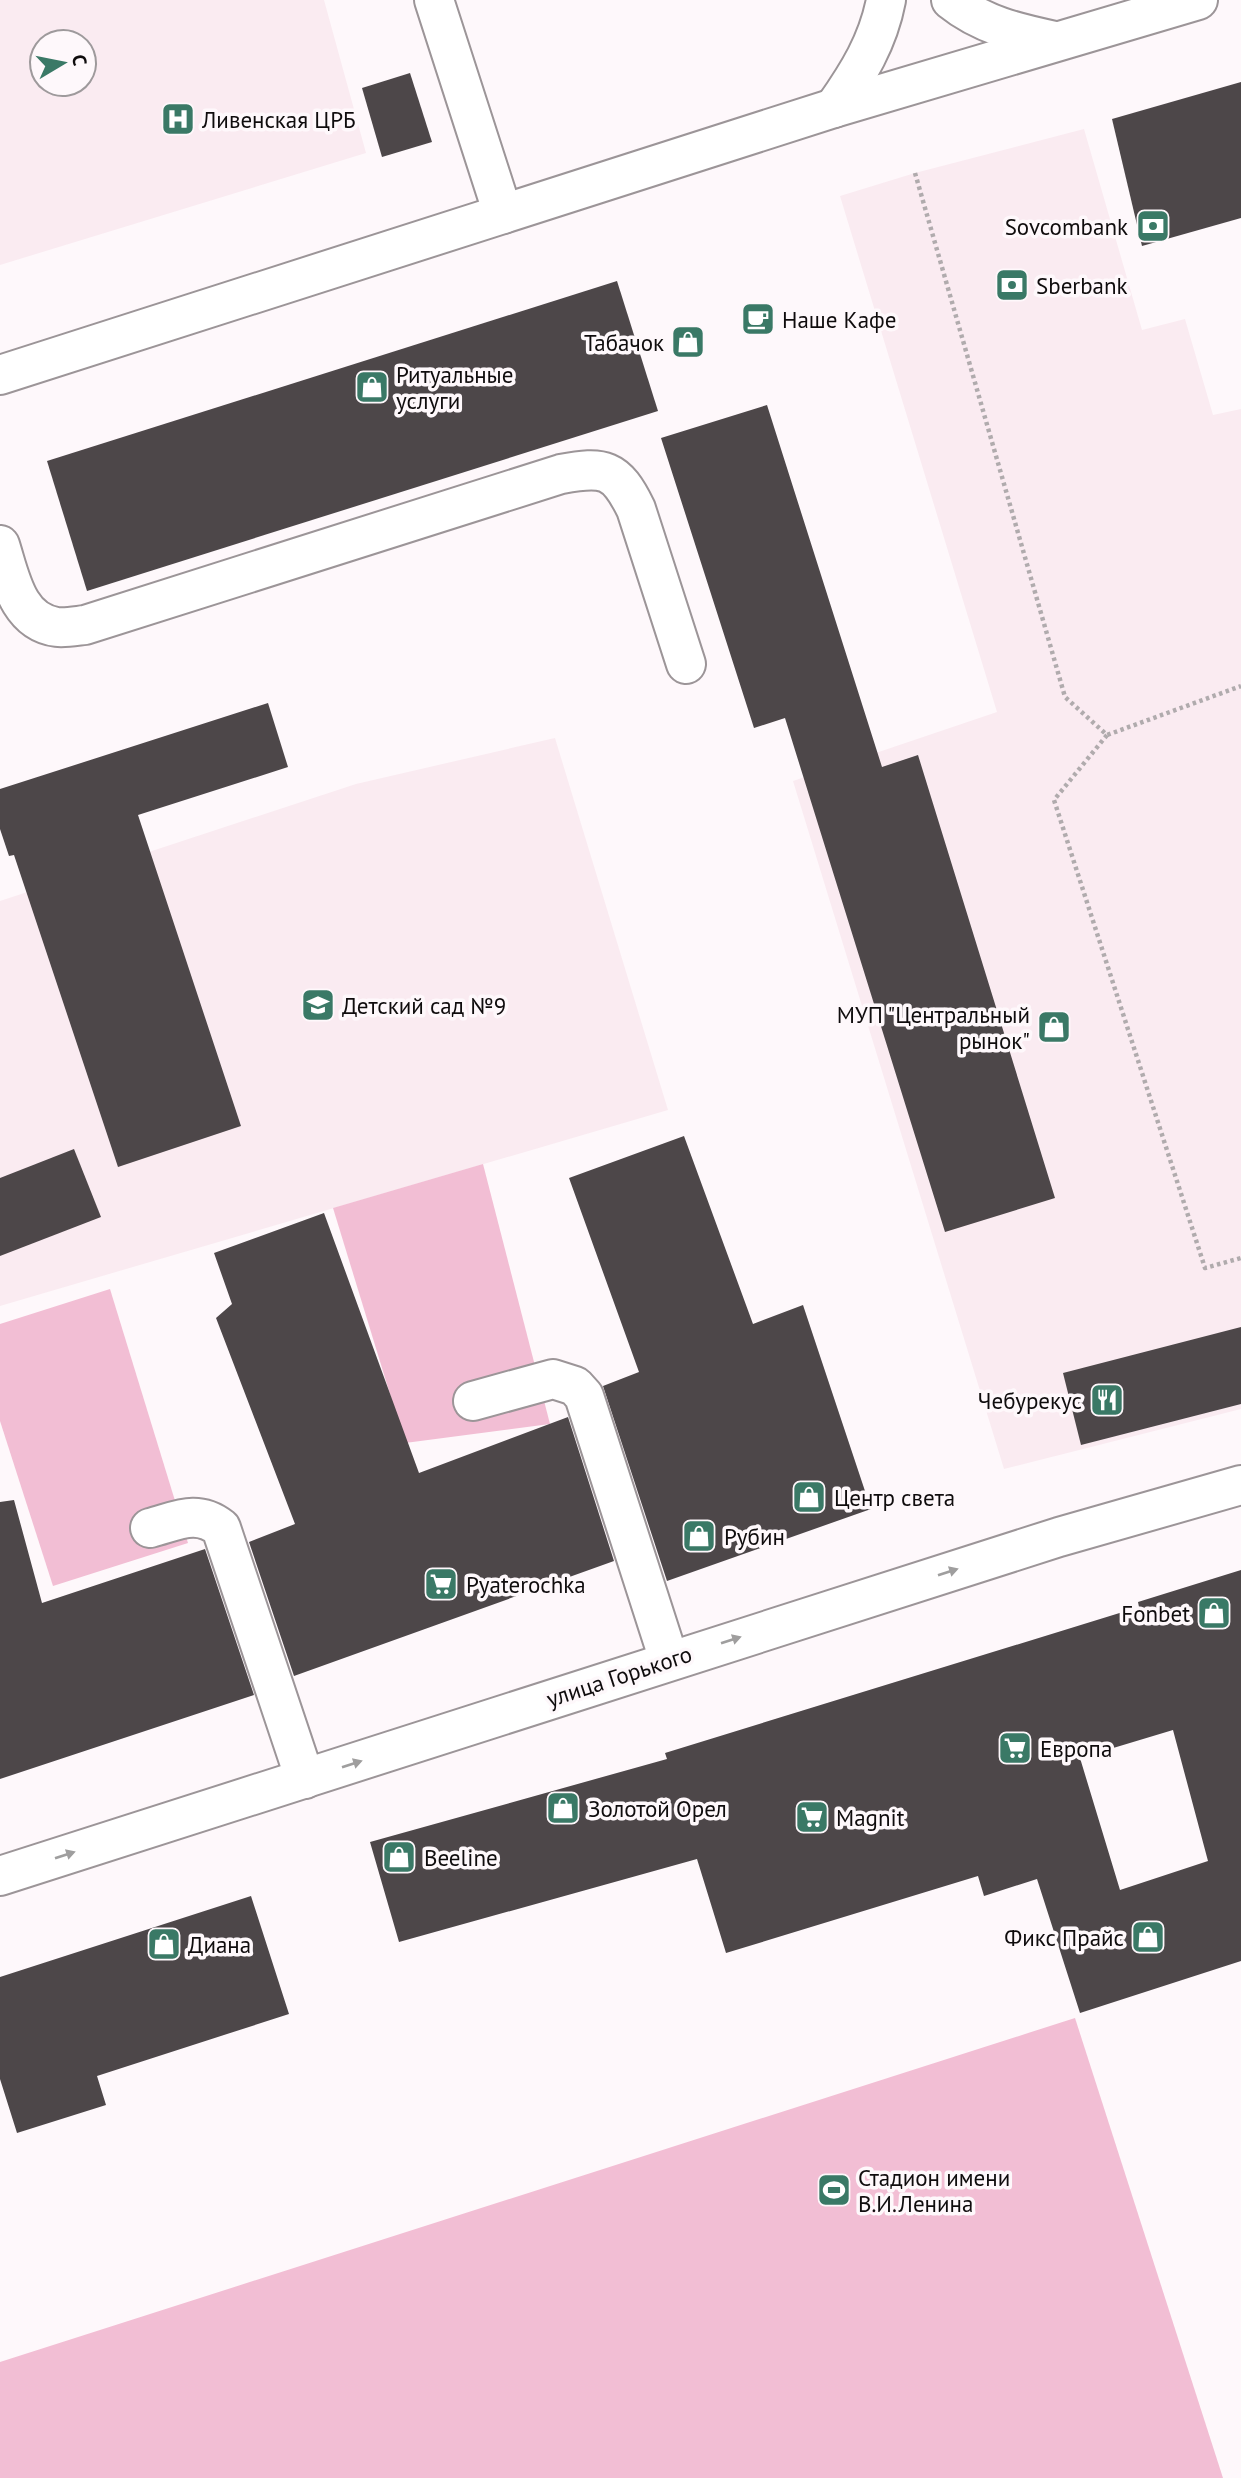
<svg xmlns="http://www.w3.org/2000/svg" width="1241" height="2478" font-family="'PT Sans',sans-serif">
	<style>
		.built { fill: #faebf1; fill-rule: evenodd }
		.green { fill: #f2bed4 }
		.building { fill: #4d4749; fill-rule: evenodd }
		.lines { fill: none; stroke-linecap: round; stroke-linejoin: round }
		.minor-casing { stroke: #9c9598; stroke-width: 42 }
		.path { stroke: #b0abad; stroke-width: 4.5; stroke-dasharray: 3.5 3.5; stroke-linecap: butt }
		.minor { stroke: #fff; stroke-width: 38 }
		.oneway { fill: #9f9e9e }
		.labels { text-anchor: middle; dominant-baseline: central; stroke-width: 7; stroke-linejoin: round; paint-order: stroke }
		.poi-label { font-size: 23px; fill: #0f0c0d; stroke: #fef8fb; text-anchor: start }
		.street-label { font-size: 23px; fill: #0f0c0d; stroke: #fef8fb }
	</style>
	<rect width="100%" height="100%" fill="#fef8fb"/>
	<g class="built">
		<path d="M0,0H324L366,153L0,265ZM84,42V84H42V42Z"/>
		<polygon points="1084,129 1142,330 1185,319 1213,415 1241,409 1241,1409 1004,1469 793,781 997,712 840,196 915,173"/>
		<polygon points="555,738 668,1110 0,1306 0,901 356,784"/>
	</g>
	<g class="green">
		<polygon points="483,1164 550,1424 405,1443 333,1208"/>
		<polygon points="110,1289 188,1543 53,1586 0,1421 0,1324"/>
		<polygon points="1075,2018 1223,2478 0,2478 0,2362"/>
	</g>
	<g class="building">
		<polygon points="410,73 432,142 382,157 362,88"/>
		<polygon points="1241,82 1241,218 1142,246 1112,119"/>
		<polygon points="617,281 658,411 87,591 47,461"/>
		<polygon points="767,405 882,767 918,755 1055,1198 945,1232 785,718 754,728 661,438"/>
		<polygon points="268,703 288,767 138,815 241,1126 118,1167 14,855 9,856 0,829 0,789"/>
		<polygon points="684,1136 753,1324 803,1305 871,1509 667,1581 603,1386 639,1372 569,1178"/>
		<polygon points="74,1149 101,1217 0,1256 0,1178"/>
		<polygon points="324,1213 419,1473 568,1417 614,1561 294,1676 249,1542 295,1524 216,1318 232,1304 214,1253"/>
		<polygon points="1241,1327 1241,1404 1081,1445 1063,1373"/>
		<polygon points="14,1500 42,1603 205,1549 254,1695 0,1779 0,1502"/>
		<path d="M1241,1570V1961L1080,2013L1037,1879L984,1896L978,1876L726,1953L697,1859L399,1942L370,1842L667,1759L665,1753L1139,1607L1138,1602ZM1173,1730L1208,1861L1120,1890L1080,1758Z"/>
		<polygon points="251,1896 289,2014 97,2076 106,2105 17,2133 0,2079 0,1977"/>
	</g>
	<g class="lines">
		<defs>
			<g id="minor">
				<polyline points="434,0 503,214"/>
				<path d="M951,0C982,25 1017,33 1055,41"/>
				<path d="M834,108C858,74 878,42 886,0"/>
				<polyline points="0,375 834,108 1198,0"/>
				<path d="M0,545C10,576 17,622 57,627C65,628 76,626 85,625L561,474C604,466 616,468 636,509L686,664"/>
				<polyline points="473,1401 553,1379 575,1386 584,1396 669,1660"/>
				<path d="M150,1528C177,1521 197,1509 221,1528L305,1779"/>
				<polyline points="0,1876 1059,1537 1241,1485"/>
			</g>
		</defs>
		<use href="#minor" class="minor-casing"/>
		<g class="path">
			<polyline points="915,173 1065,697 1107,735 1241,686"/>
			<polyline points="1107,735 1054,800 1205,1268 1241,1258"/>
		</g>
		<use href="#minor" class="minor"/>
	</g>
	<defs><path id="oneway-solid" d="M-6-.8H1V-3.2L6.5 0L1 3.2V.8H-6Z" transform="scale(1.75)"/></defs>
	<g class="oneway">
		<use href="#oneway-solid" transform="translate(948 1572) rotate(-18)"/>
		<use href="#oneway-solid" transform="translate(731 1640) rotate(-18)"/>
		<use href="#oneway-solid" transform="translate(352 1764) rotate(-18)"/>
		<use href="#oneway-solid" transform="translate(65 1855) rotate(-18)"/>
	</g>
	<defs>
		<symbol id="hospital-square" viewBox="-11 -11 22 22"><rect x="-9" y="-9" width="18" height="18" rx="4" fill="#3a7966" stroke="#fef8fb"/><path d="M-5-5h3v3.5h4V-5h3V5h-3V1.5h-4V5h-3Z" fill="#fff"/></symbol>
		<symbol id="bank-square" viewBox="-11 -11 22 22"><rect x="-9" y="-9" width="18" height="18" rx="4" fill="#3a7966" stroke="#fef8fb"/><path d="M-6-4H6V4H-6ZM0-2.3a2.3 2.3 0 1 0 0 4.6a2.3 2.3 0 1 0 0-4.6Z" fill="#fff"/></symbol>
		<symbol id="cafe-square" viewBox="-11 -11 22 22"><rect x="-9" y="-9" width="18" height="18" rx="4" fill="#3a7966" stroke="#fef8fb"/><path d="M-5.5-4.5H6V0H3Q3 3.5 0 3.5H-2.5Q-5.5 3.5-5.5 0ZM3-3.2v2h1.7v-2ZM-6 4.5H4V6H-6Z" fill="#fff"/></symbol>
		<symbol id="shop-square" viewBox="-11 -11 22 22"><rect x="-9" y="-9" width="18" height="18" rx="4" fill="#3a7966" stroke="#fef8fb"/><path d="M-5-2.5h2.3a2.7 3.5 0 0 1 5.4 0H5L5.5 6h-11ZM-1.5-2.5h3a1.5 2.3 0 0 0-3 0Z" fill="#fff"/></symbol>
		<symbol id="school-square" viewBox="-11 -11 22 22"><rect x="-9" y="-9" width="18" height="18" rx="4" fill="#3a7966" stroke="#fef8fb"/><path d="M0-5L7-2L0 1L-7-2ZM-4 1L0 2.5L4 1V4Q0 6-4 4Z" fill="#fff"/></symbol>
		<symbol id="restaurant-square" viewBox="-11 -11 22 22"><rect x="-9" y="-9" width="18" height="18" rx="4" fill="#3a7966" stroke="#fef8fb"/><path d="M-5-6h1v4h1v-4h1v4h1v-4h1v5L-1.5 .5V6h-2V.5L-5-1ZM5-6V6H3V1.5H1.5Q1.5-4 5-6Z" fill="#fff"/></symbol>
		<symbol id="supermarket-square" viewBox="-11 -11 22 22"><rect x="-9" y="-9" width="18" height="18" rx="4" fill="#3a7966" stroke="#fef8fb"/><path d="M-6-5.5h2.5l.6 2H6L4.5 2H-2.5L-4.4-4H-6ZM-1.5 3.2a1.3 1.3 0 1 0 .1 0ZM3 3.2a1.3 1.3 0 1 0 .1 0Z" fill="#fff"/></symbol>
		<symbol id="stadium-square" viewBox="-11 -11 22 22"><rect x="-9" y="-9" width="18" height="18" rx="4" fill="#3a7966" stroke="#fef8fb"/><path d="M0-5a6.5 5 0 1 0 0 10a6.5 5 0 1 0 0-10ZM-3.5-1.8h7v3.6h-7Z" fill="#fff"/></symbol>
	</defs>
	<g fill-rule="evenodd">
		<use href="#hospital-square" x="159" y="100" width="38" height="38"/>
		<use href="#bank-square" x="1134" y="207" width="38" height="38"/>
		<use href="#bank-square" x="993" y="266" width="38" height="38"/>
		<use href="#cafe-square" x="739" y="300" width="38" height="38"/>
		<use href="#shop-square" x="669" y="323" width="38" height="38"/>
		<use href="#shop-square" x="353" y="368" width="38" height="38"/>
		<use href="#school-square" x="299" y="986" width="38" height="38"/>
		<use href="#shop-square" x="1035" y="1008" width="38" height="38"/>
		<use href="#restaurant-square" x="1088" y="1381" width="38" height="38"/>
		<use href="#shop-square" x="790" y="1478" width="38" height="38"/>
		<use href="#shop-square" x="680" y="1517" width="38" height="38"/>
		<use href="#supermarket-square" x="422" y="1565" width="38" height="38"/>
		<use href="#shop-square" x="1195" y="1594" width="38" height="38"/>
		<use href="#supermarket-square" x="996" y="1729" width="38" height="38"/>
		<use href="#shop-square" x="544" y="1789" width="38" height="38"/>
		<use href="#supermarket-square" x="793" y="1798" width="38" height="38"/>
		<use href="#shop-square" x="380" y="1838" width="38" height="38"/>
		<use href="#shop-square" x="1129" y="1918" width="38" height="38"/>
		<use href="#shop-square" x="145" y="1925" width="38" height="38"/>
		<use href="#stadium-square" x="815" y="2171" width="38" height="38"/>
	</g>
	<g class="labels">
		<g class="poi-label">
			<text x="202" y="119">Ливенская ЦРБ</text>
			<text x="1128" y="226" text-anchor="end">Sovcombank</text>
			<text x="1036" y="285">Sberbank</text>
			<text x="782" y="319">Наше Кафе</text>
			<text x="664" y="342" text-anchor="end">Табачок</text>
			<text x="396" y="374">Ритуальные<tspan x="396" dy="26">услуги</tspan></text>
			<text x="342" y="1005">Детский сад №9</text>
			<text x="1030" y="1014" text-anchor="end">МУП "Центральный<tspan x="1030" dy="26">рынок"</tspan></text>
			<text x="1082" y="1400" text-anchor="end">Чебурекус</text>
			<text x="834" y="1497">Центр света</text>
			<text x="724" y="1536">Рубин</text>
			<text x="466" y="1584">Pyaterochka</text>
			<text x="1190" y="1613" text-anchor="end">Fonbet</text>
			<text x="1040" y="1748">Европа</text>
			<text x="588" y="1808">Золотой Орел</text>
			<text x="836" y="1817">Magnit</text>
			<text x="424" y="1857">Beeline</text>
			<text x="1124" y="1937" text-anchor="end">Фикс Прайс</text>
			<text x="188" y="1944">Диана</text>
			<text x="858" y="2177">Стадион имени<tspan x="858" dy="26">В.И.Ленина</tspan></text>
		</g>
		<g class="street-label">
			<text transform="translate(619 1676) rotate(-18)">улица Горького</text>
		</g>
	</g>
	<g transform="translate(63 63) rotate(80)"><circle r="33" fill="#fef8fb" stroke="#9e9a9c" stroke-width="2"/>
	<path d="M0-5L12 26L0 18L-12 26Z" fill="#3a7966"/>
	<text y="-10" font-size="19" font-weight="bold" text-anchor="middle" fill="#0f0c0d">С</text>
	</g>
</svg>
